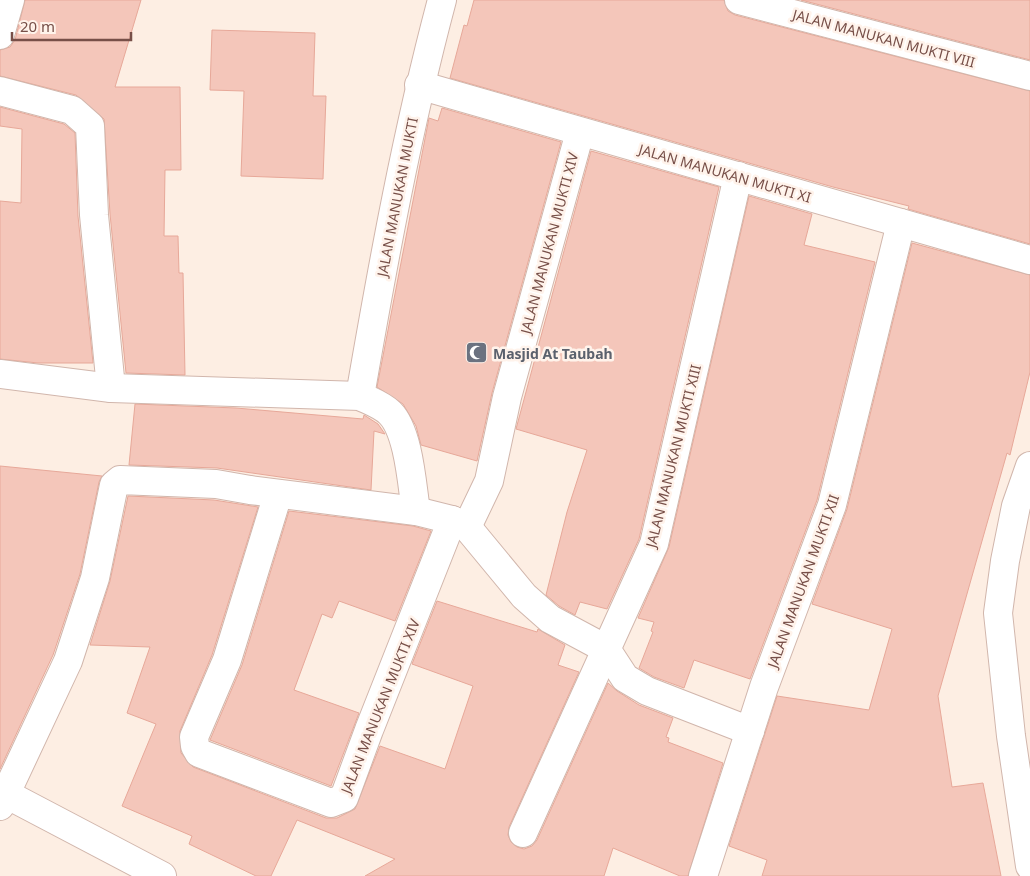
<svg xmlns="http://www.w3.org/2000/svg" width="1030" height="876" font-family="'Noto Sans',sans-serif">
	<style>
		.building { fill: #f4c6ba; stroke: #e7a899 }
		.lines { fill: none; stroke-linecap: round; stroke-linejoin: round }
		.minor-casing { stroke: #d1b6ac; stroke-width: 30 }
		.minor { stroke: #fff; stroke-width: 28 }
		.labels { text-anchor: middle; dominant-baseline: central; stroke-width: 5; stroke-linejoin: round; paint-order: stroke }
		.street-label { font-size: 14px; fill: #774f48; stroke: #fff3eb }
		.worship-label { font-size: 14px; font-weight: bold; fill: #5b616d; stroke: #fff3eb; text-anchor: start }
	</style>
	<rect width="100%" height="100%" fill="#fdeee3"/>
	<g class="building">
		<polygon points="25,0 141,0 115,87 180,87 181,170 165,170 164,236 178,236 179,273 183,273 185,375 126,373 110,214 104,119 76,95 0,76 0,50 10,47 15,40"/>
		<polygon points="474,0 724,0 728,11 735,15 1030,91 1030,244 908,209 909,206 833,187 450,78 464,25 467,26"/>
		<polygon points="801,0 1030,0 1030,60"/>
		<polygon points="212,30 315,33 313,96 326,96 323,179 241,176 244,91 210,90"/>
		<polygon points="0,107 64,124 75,133 78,216 93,363 38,363 0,359 0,201 21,203 22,129 0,126"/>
		<polygon points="442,108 561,142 492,393 477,461 421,445 416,426 403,404 377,387 429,118 438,121"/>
		<polygon points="591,151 719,187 639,539 607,609 580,602 575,615 559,606 546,595 567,512 587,450 516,429"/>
		<polygon points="749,196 812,214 804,245 875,262 817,500 750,679 694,660 684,688 654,677 639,668 653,632 651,631 654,622 638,618 669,547"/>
		<polygon points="912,243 1030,275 1030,372 1010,455 1007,453 938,696 952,787 983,783 1001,876 762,876 767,860 729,846 777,696 869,710 892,629 812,604 847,509"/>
		<polygon points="135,404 236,408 363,419 364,415 378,424 385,434 374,431 371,490 217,468 129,465"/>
		<polygon points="0,466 102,476 99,482 80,574 53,655 0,769"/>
		<polygon points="128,496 214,500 258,507 212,655 180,731 181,753 193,767 326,818 337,818 355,809 380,746 445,769 473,686 412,664 437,601 537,632 538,629 565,645 558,665 579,672 509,827 508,835 511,842 517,847 524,849 532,846 537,840 608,683 617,691 639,705 673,718 666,737 669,738 668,742 723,763 688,876 680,876 613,848 604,876 365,876 395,859 297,820 271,876 256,876 189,844 192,836 122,806 156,724 127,713 150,647 90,645 110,581"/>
		<polygon points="289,511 413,526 431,531 395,621 339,601 332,618 322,614 294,690 359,713 331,786 210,740 242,665"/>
	</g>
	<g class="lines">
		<defs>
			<g id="minor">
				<polyline points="739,0 1030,76"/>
				<polyline points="0,35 10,0"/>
				<polyline points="419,85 1030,260"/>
				<polyline points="0,91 72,110 90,126 94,215 111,388"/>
				<path d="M0,374L111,388L360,396C370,401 382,405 390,413C409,432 412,486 416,511"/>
				<path d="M360,396C383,263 407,131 442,0"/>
				<polyline points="1030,466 1016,506 1005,561 998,613 1011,736 1030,866"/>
				<polyline points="278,494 227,660 194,737 195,746 199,753 331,803 344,798 369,730 452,520"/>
				<polyline points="467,527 489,481 507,397 580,132"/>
				<polyline points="6,794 162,876"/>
				<polyline points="0,806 68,661 95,578 114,485 120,480 216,484 250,490 416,511 452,520 467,527 524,596 550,619 606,649 625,678 647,691 750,731"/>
				<polyline points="523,833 654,544 738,176"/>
				<polyline points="703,876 764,687 832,505 901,223"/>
			</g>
		</defs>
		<use href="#minor" class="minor-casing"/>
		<use href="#minor" class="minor"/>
	</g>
	<defs>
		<symbol id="mosque-square" viewBox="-11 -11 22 22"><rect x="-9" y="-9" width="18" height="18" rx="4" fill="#6b7280" stroke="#fff3eb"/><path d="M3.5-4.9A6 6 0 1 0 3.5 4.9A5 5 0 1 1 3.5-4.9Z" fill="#fff"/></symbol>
	</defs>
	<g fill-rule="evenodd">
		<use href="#mosque-square" x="464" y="340" width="25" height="25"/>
	</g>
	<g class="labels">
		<g class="street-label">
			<text transform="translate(884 38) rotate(15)">JALAN MANUKAN MUKTI VIII</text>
			<text transform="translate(725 173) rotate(16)">JALAN MANUKAN MUKTI XI</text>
			<text transform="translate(397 197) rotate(-79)">JALAN MANUKAN MUKTI</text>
			<text transform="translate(549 243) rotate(-75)">JALAN MANUKAN MUKTI XIV</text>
			<text transform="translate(673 456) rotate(-76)">JALAN MANUKAN MUKTI XIII</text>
			<text transform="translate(803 581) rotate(-70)">JALAN MANUKAN MUKTI XII</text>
			<text transform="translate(380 706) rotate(-68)">JALAN MANUKAN MUKTI XIV</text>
		</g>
		<g class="worship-label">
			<text x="493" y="353">Masjid At Taubah</text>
		</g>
	</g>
	<path d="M12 32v8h119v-8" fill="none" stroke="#774f48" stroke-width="2.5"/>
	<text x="20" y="32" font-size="15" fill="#774f48" stroke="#fff3eb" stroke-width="4" paint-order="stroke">20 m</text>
</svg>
